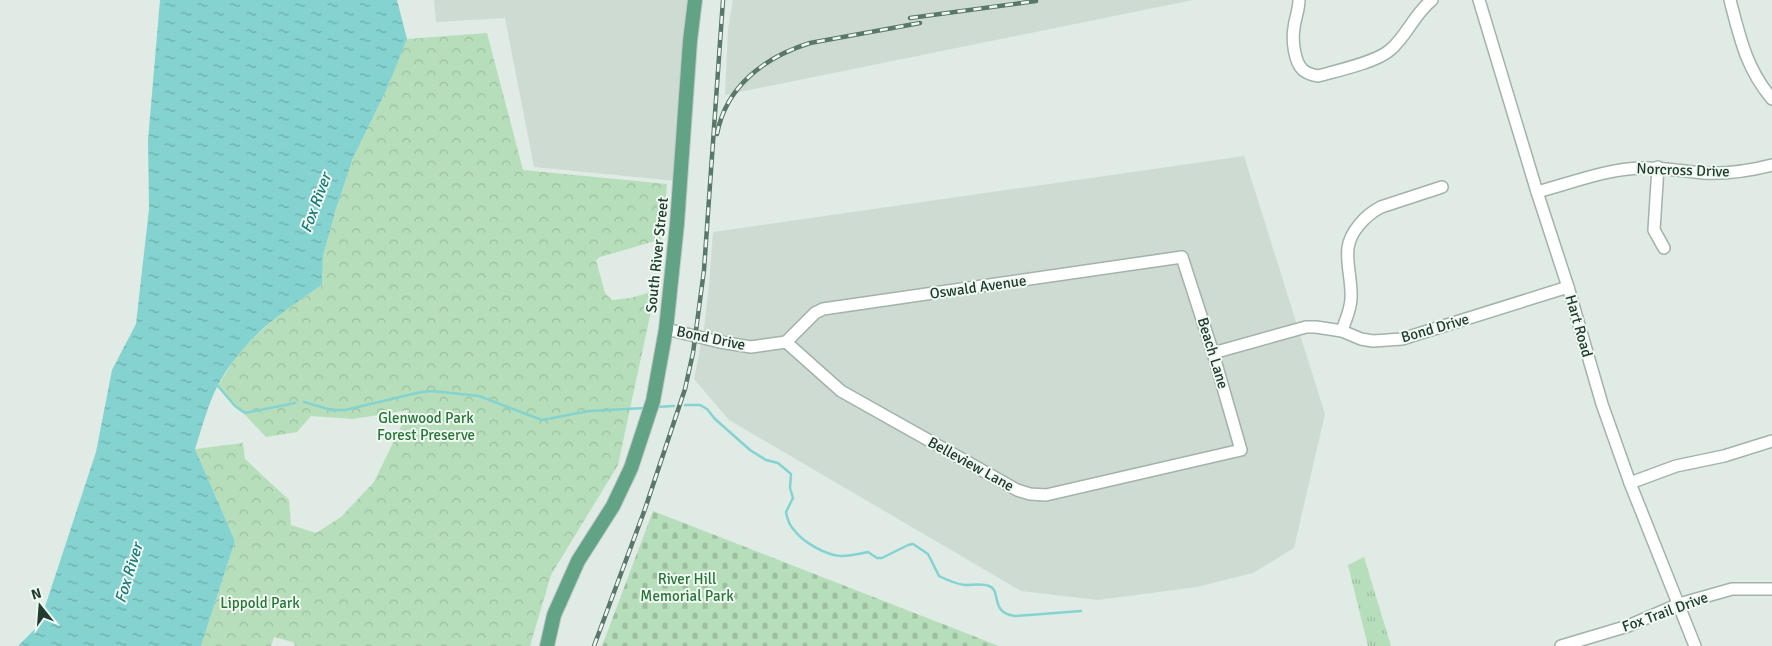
<svg xmlns="http://www.w3.org/2000/svg" width="1772" height="646" font-family="Signika,sans-serif">
	<style>
		.built { fill: #cedbd2 }
		.grass { fill: url(#grass-tufts) }
		.forest { fill: url(#forest-crowns) }
		.cemetery { fill: url(#cemetery-stones) }
		.water { fill: url(#water-ripples) }
		.lines { fill: none; stroke-linecap: round; stroke-linejoin: round }
		.stream { stroke: #84d3d1; stroke-width: 2.5 }
		.minor-casing { stroke: #a2b3aa; stroke-width: 14 }
		.major-casing { stroke: #c1c8c5; stroke-width: 16 }
		.minor { stroke: #fff; stroke-width: 11 }
		.major { stroke: #62a386; stroke-width: 14 }
		.rail-casing { stroke: #5a786a; stroke-width: 4.5 }
		.rail { stroke: #f0f8f2; stroke-width: 2.5; stroke-dasharray: 8; stroke-linecap: butt }
		.labels { text-anchor: middle; dominant-baseline: central; stroke-width: 4; stroke-linejoin: round; paint-order: stroke }
		.street-label { font-size: 15px; fill: #203c2f; stroke: #f0f8f2 }
		.park-label { font-size: 15px; fill: #287538; stroke: #f0f8f2 }
		.water-label { font-size: 16px; font-style: italic; fill: #177a79; stroke: #f0f8f2 }
	</style>
	<defs>
		<pattern id="grass-tufts" width="24" height="20" patternUnits="userSpaceOnUse" patternTransform="scale(1.25)"><rect width="24" height="20" fill="#b7deba"/><path d="M3 7l-1-3M5 7V3M7 7l1-3M15 17l-1-3M17 17v-4M19 17l1-3" fill="none" stroke="#9dbfa0"/></pattern>
		<pattern id="forest-crowns" width="20" height="18" patternUnits="userSpaceOnUse" patternTransform="scale(1.25)"><rect width="20" height="18" fill="#b7deba"/><path d="M2 6a3 3 0 1 1 6 0M12 15a3 3 0 1 1 6 0" fill="none" stroke="#9dbfa0"/></pattern>
		<pattern id="cemetery-stones" width="16" height="16" patternUnits="userSpaceOnUse" patternTransform="scale(1.25)"><rect width="16" height="16" fill="#b7deba"/><path d="M2 7V4a2 2 0 0 1 4 0v3zM10 15v-3a2 2 0 0 1 4 0v3z" fill="#9dbfa0"/></pattern>
		<pattern id="water-ripples" width="26" height="14" patternUnits="userSpaceOnUse" patternTransform="scale(1.25)"><rect width="26" height="14" fill="#84d3d1"/><path d="M2 4q2-2 4 0t4 0M15 11q2-2 4 0t4 0" fill="none" stroke="#6cacaa"/></pattern>
	</defs>
	<rect width="100%" height="100%" fill="#dfebe4"/>
	<g class="built">
		<polygon points="434,0 693,0 676,181 534,167 505,18 436,22"/>
		<polygon points="733,0 1193,0 725,95 728,29"/>
		<polygon points="1244,156 1325,414 1294,548 1253,573 1197,587 1098,600 1021,591 729,420 694,379 704,329 709,285 713,232"/>
	</g>
	<polygon class="grass" points="1364,557 1391,646 1368,646 1348,565"/>
	<polygon class="forest" points="487,33 523,170 667,184 662,239 600,257 596,260 605,293 612,300 630,298 651,292 654,297 618,465 551,575 530,646 295,646 293,642 274,637 271,646 201,646 235,541 195,449 243,443 245,459 289,500 291,525 316,533 341,517 374,482 409,410 353,419 311,416 297,432 266,437 218,386 239,351 281,313 322,285 323,256 336,209 353,158 387,89 407,39"/>
	<polygon class="cemetery" points="653,511 999,646 602,646"/>
	<path class="water" d="M160,0H397L407,39L387,89L353,158L336,209L323,256L322,285C280,313 243,339 218,385C208,404 202,428 195,449L235,541L201,646H18L39,625L96,452L112,370L136,324L149,209L148,140Z"/>
	<g class="lines">
		<g class="stream">
			<polyline points="218,386 235,406 245,413 295,403"/>
			<polyline points="304,402 331,410 345,410 421,392 433,391 479,396 542,420 589,411 645,408"/>
			<path d="M685,405H700L707,409L715,419L750,450L766,460L778,463L791,474L790,488L793,498L786,512C787,518 789,525 794,530C803,542 825,555 841,556C850,556 859,554 868,552L877,558H882L908,545L913,544L928,554L939,576C947,580 956,584 965,585C973,585 982,583 989,586C1002,590 989,613 1015,616L1081,611"/>
			<polyline points="655,407 674,406"/>
		</g>
		<defs>
			<g id="minor">
				<path d="M1299,0C1299,10 1295,18 1294,28C1292,39 1294,62 1303,70C1308,74 1312,75 1318,76C1336,71 1377,62 1390,50C1407,36 1414,14 1432,0"/>
				<polyline points="1479,0 1537,192 1568,287 1602,404 1630,483 1695,646"/>
				<path d="M1730,0C1740,38 1746,68 1772,99"/>
				<polyline points="1658,167 1654,230 1664,248"/>
				<path d="M1537,192C1572,183 1605,169 1642,168C1663,167 1682,171 1703,173C1727,174 1749,171 1772,165"/>
				<polygon points="1182,257 1213,353 1241,450 1046,495 1030,494 1017,490 841,391 786,342 815,313 823,309"/>
				<polyline points="666,329 720,342 751,347 786,342"/>
				<path d="M1342,331C1345,321 1351,309 1351,298C1352,281 1346,264 1348,248C1350,231 1367,214 1381,207L1442,187"/>
				<polyline points="1213,353 1306,327 1316,327 1342,331 1361,339 1373,341 1402,339 1568,287"/>
				<polyline points="1630,483 1676,466 1724,456 1772,441"/>
				<polyline points="1561,646 1628,626 1679,604 1732,589 1772,589"/>
			</g>
			<polyline id="major" points="547,646 554,615 578,561 613,506 631,468 653,401 666,329 677,224 690,41 695,0"/>
		</defs>
		<use href="#minor" class="minor-casing"/>
		<use href="#major" class="major-casing"/>
		<use href="#minor" class="minor"/>
		<use href="#major" class="major"/>
		<defs>
			<g id="rail">
				<polyline points="910,18 1036,1"/>
				<path d="M717,134C726,86 765,57 810,43L920,23"/>
				<polyline points="594,646 645,509 685,389 693,353 704,270 723,0"/>
			</g>
		</defs>
		<use href="#rail" class="rail-casing"/>
		<use href="#rail" class="rail"/>
	</g>
	<g class="labels">
		<g class="street-label">
			<text transform="translate(1683 170) rotate(2)">Norcross Drive</text>
			<text transform="translate(657 255) rotate(-84)">South River Street</text>
			<text transform="translate(978 287) rotate(-8)">Oswald Avenue</text>
			<text transform="translate(1579 326) rotate(74)">Hart Road</text>
			<text transform="translate(1435 328) rotate(-16)">Bond Drive</text>
			<text transform="translate(711 338) rotate(12)">Bond Drive</text>
			<text transform="translate(1213 353) rotate(73)">Beach Lane</text>
			<text transform="translate(971 464) rotate(29)">Belleview Lane</text>
			<text transform="translate(1665 612) rotate(-20)">Fox Trail Drive</text>
		</g>
		<g class="park-label">
			<text x="426" y="418">Glenwood Park<tspan x="426" dy="17">Forest Preserve</tspan></text>
			<text x="687" y="579">River Hill<tspan x="687" dy="17">Memorial Park</tspan></text>
			<text x="260" y="603">Lippold Park</text>
		</g>
		<g class="water-label">
			<text transform="translate(316 203) rotate(-70)">Fox River</text>
			<text transform="translate(129 573) rotate(-73)">Fox River</text>
		</g>
	</g>
	<g transform="translate(40 606) rotate(343)" stroke="#f0f8f2" stroke-width="4" paint-order="stroke">
	<path d="M0-4L9 19L0 12L-9 19Z" fill="#203c2f"/>
	<text y="-8" font-size="14" font-weight="bold" text-anchor="middle" fill="#203c2f">N</text>
	</g>
</svg>
